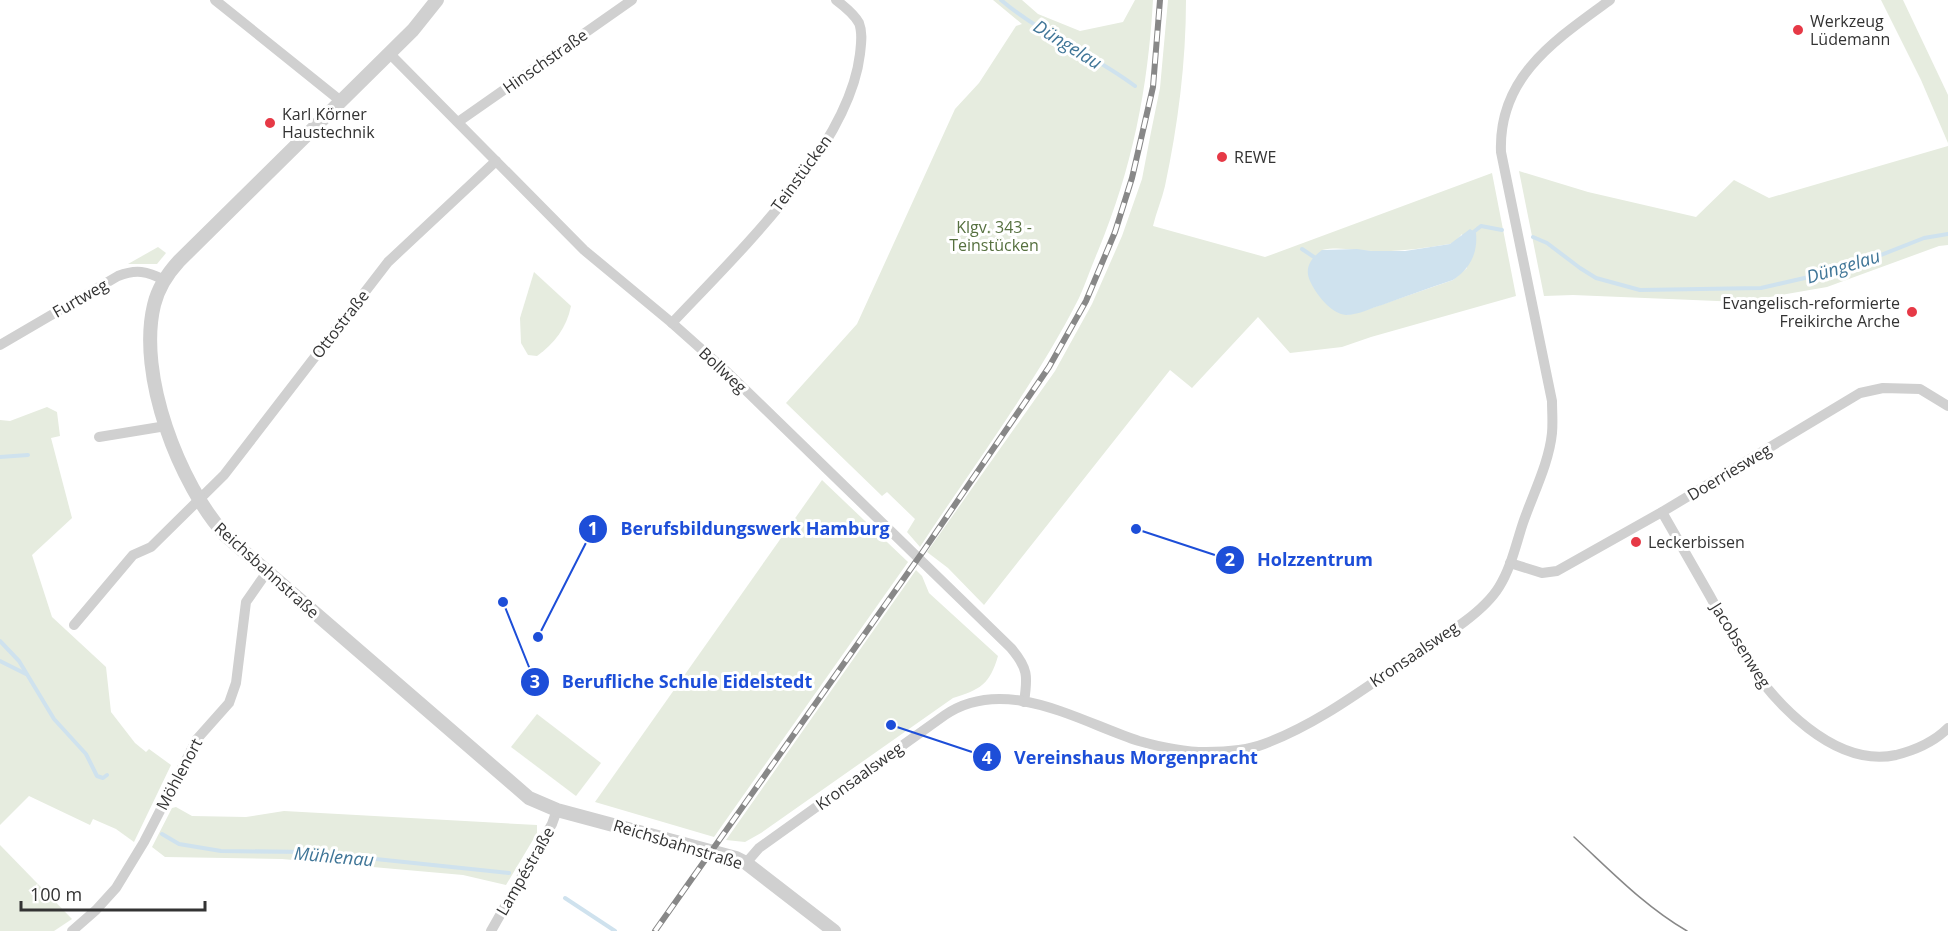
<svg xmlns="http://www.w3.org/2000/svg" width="1948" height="931" font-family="'Open Sans',sans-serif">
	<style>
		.green { fill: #e6ecdf; fill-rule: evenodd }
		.water { fill: #cfe2ee }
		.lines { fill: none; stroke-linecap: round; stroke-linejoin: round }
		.stream { stroke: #cfe2ee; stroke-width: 4 }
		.minor { stroke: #d0d0d0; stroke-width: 10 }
		.tertiary { stroke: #d0d0d0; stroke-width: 14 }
		.tram { stroke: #888; stroke-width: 1.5 }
		.rail-casing { stroke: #888; stroke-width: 6 }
		.rail { stroke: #fff; stroke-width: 4; stroke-dasharray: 11; stroke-linecap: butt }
		.poi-dot { fill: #e63946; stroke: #fff; stroke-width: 2 }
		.labels { text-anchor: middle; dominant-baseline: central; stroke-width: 6; stroke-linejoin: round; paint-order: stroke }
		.poi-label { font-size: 16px; fill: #333; stroke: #fff; text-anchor: start }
		.street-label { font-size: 16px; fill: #333; stroke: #fff }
		.park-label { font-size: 16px; fill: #56703f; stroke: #fff }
		.water-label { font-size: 18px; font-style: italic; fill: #3f7597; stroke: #fff }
		.leader { fill: none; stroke: #1d4ed8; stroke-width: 2 }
		.callout-dot { fill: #1d4ed8; stroke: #fff; stroke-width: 2 }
		.mark-label { font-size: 18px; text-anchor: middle; font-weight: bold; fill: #fff }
		.callout-label { font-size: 18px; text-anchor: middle; font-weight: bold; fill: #1d4ed8; stroke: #fff; stroke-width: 6; stroke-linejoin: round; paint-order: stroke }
	</style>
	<rect width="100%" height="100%" fill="#fff"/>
	<g class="green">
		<path d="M993,0H1022L1038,14L1080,31L1123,22L1135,0H1153C1148,89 1132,169 1098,251C1091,267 1086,283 1079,298C1036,383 973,466 920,547L907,532L915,519L887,492L882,496L786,403L857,324L955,109L979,83L1016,26L1022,24Z"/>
		<path d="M1168,0H1186C1186,62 1178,125 1165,186C1162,199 1156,213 1153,226L1265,257L1492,173L1516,296L1371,337L1342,347L1290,353L1258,317L1192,388L1170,370L984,605L948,568L927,552L1055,371L1092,304L1122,236L1142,179L1151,132L1160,88ZM1462,234L1467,268L1453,280L1363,311L1347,315L1322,250C1339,246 1357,251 1374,251C1400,252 1424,248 1450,244L1456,241Z"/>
		<polygon points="1881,0 1903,0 1948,95 1948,143 1921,80"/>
		<polygon points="1948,146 1948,245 1939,246 1827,287 1741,302 1573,295 1544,296 1519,171 1588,192 1696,217 1734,180 1769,198"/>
		<polygon points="158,247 166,253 157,264 128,264"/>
		<path d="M534,272L571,306C567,327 554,344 537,356L528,355L521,343L520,318Z"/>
		<polygon points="47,407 57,412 60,436 51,438 72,518 32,555 52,617 106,667 111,712 135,743 146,752 149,749 171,765 134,842 116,829 93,819 90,825 29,796 0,825 0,420 10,421"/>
		<polygon points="822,480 908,562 714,837 595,802"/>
		<path d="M916,570L922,576L929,593L998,656C990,684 980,690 953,698L761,833L745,842L726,840Z"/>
		<polygon points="537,714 601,763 576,796 511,747"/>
		<polygon points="176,807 192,816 246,817 284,811 537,825 537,833 506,885 463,875 282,859 165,857 152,847 172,808"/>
		<polygon points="0,845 72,919 54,931 0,931"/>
	</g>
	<path class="water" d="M1470,229L1476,233C1478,253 1470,269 1453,280C1429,288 1406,296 1382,305C1371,308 1358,315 1346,315C1331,314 1316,294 1310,281C1304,268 1311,258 1322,250L1357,249L1371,251H1405L1450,244Z"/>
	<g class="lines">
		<g class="stream">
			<path d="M1001,0C1042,35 1093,54 1135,86"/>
			<polyline points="1471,234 1481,226 1502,230"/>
			<polyline points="1533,237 1547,243 1580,268 1596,278 1640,290 1761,288 1848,268 1924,238 1948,234"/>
			<polyline points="1302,249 1317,259"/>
			<polyline points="0,457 28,455"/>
			<polyline points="0,641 19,661 54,719 86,754 97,776 103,778 107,775"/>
			<polyline points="0,661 26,674"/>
			<polyline points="162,834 179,844 221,851 309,852 509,873"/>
			<polyline points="565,898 615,931"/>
		</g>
		<g class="minor">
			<polyline points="215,0 342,102"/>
			<path d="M390,54L584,250L672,323L727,372L1011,648C1028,668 1028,676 1024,702"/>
			<polyline points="458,122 632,0"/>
			<path d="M672,323C735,256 849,148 860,54C861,44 863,33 859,23C854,14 844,6 836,0"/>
			<path d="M0,345L118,276C136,269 147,271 164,280"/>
			<polyline points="99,437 166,426"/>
			<path d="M1662,512C1678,540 1694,568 1710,596C1721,616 1731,636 1744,656C1774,703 1834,768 1896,755C1916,750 1933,743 1948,728"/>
			<polyline points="1510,563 1542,573 1557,571 1662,512 1860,393 1883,388 1920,389 1948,406"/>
			<polyline points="74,625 133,555 151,547 224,475 388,262 496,161"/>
			<path d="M746,863L759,848L945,715C1005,674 1080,722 1139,741C1160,747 1184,752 1206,752C1225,752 1246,751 1264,744C1316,725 1362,690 1408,659C1436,641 1482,615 1499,587C1511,568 1516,544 1523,523C1533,494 1549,463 1552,433C1553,422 1552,411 1552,401L1501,152C1498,77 1555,40 1610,0"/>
			<polyline points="72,931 96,910 116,888 144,842 197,739 229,703 236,683 246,602 267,572"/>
			<polyline points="491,931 552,824 557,810"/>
		</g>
		<path class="tertiary" d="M437,0L413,30L179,261C168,273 158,288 154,305C137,375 179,484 226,536L529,798L557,810L736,858L746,863L834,931"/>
		<path class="tram" d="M1574,837C1610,870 1644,906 1687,931"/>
		<defs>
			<polyline id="rail" points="655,931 924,550 1049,367 1086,301 1115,232 1132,178 1153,87 1160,0"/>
		</defs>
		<use href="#rail" class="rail-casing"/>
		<use href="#rail" class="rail"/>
	</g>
	<g class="poi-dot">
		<circle cx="1798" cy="30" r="6"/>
		<circle cx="270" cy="123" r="6"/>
		<circle cx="1222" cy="157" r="6"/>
		<circle cx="1912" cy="312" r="6"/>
		<circle cx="1636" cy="542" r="6"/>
	</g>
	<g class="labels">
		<g class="poi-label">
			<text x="1810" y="21">Werkzeug<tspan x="1810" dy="18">Lüdemann</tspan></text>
			<text x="282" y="114">Karl Körner<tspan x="282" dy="18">Haustechnik</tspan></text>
			<text x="1234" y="157">REWE</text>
			<text x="1900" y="303" text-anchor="end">Evangelisch-reformierte<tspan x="1900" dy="18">Freikirche Arche</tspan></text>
			<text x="1648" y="542">Leckerbissen</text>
		</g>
		<g class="street-label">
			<text transform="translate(545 61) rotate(-35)">Hinschstraße</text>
			<text transform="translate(801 173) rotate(-54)">Teinstücken</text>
			<text transform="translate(80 298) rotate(-30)">Furtweg</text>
			<text transform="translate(340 324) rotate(-52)">Ottostraße</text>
			<text transform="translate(723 370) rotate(43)">Bollweg</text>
			<text transform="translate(1729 472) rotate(-31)">Doerriesweg</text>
			<text transform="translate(267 570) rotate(42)">Reichsbahnstraße</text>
			<text transform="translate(1741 645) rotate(58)">Jacobsenweg</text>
			<text transform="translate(1414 654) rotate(-34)">Kronsaalsweg</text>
			<text transform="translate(179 774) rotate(-62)">Möhlenort</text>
			<text transform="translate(859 776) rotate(-36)">Kronsaalsweg</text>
			<text transform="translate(678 844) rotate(17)">Reichsbahnstraße</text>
			<text transform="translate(525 871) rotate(-60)">Lampéstraße</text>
		</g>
		<g class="park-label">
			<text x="994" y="227">Klgv. 343 -<tspan x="994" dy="18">Teinstücken</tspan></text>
		</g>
		<g class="water-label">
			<text transform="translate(1068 44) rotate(32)">Düngelau</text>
			<text transform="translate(1843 266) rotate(-17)">Düngelau</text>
			<text transform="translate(334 856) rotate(5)">Mühlenau</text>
		</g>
	</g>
	<path class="leader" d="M538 637L593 529M1136 529L1230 560M503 602L535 682M891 725L987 757"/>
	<g class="callout-dot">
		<circle cx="538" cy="637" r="6"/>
		<circle cx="1136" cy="529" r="6"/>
		<circle cx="503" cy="602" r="6"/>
		<circle cx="891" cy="725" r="6"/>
		<circle cx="593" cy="529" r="15"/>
		<circle cx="1230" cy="560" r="15"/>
		<circle cx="535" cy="682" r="15"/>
		<circle cx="987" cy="757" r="15"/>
	</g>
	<g class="mark-label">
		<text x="593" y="535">1</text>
		<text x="1230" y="566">2</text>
		<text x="535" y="688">3</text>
		<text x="987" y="764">4</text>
	</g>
	<g class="callout-label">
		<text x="755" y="535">Berufsbildungswerk Hamburg</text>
		<text x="1315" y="566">Holzzentrum</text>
		<text x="687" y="688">Berufliche Schule Eidelstedt</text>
		<text x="1136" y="764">Vereinshaus Morgenpracht</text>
	</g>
	<path d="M21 901v9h184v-9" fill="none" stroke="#333333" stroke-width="3"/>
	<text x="30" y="901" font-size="18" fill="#333333" stroke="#ffffff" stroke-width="4.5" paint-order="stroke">100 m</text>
</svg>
